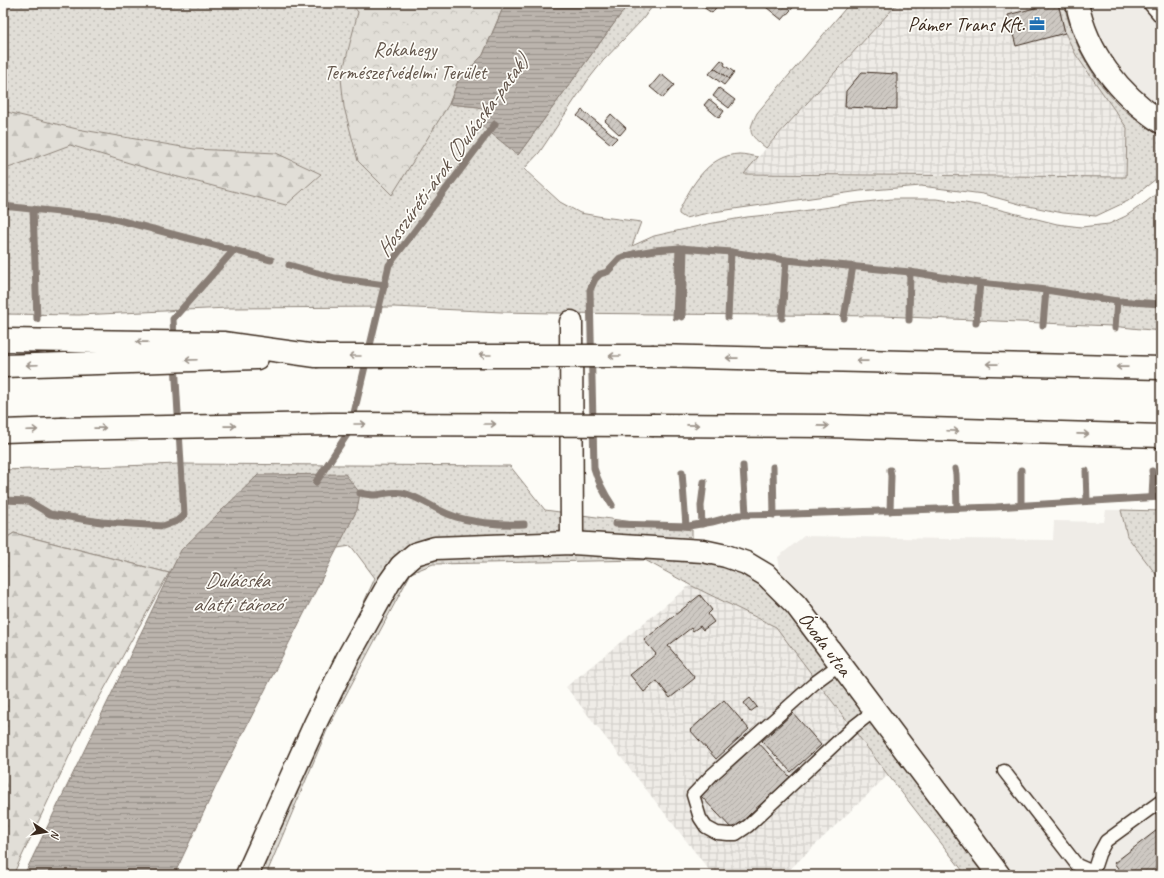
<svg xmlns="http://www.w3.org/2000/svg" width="1164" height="878" font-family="Caveat,sans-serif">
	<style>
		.built { fill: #efece7 }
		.industrial { fill: url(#industrial-grid) }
		.grass { fill: url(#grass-dots); stroke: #8e847a }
		.forest { fill: url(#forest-firs); stroke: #8e847a }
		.park { fill: url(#park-crowns); stroke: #8e847a }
		.water { fill: url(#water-rules); stroke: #887d74 }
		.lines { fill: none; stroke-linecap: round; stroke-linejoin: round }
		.stream { stroke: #887d74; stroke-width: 7 }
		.building { fill: url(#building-hatch); stroke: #3b2a1e }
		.lane-casing { stroke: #3b2a1e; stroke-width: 15 }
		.street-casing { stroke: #3b2a1e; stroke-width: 25 }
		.highway-casing { stroke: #3b2a1e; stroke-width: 25 }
		.lane { stroke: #fdfcf7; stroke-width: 12 }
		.street { stroke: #fdfcf7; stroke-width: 22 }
		.highway { stroke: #fdfcf7; stroke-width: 22 }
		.highway-bridge-casing { stroke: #3b2a1e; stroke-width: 25; stroke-linecap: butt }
		.highway-bridge { stroke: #fdfcf7; stroke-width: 22 }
		.oneway { stroke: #9c938a }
		.labels { text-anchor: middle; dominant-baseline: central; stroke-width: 3.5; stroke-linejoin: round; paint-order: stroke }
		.poi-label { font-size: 20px; fill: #3b2a1e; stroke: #fdfcf7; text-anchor: end }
		.park-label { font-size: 20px; fill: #64574c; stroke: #fdfcf7 }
		.street-label { font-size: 20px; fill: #3b2a1e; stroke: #fdfcf7 }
		.water-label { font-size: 21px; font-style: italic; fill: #615349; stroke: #fdfcf7 }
	</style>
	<defs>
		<pattern id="industrial-grid" width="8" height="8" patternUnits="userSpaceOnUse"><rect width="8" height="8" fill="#efece7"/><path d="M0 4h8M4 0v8" fill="none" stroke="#cecbc6"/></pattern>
		<pattern id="grass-dots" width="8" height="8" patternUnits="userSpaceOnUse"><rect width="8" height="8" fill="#e1ded7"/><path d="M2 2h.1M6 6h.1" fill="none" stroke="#c2bfb8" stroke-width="1.8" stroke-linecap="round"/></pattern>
		<pattern id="forest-firs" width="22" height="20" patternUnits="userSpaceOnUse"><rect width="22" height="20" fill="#e1ded7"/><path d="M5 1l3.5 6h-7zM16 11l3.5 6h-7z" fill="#c2bfb8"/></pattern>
		<pattern id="park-crowns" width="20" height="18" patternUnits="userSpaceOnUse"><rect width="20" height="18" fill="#e1ded7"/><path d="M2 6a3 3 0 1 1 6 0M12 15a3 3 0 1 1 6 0" fill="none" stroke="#c2bfb8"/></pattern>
		<pattern id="water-rules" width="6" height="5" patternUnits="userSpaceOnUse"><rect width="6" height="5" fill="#bbb4ad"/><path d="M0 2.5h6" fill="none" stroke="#99938c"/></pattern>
		<pattern id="building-hatch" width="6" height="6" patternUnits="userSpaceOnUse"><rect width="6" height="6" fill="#cdc8c2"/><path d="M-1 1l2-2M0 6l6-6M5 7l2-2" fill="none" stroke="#b1aca6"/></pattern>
	</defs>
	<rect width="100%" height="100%" fill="#fdfcf7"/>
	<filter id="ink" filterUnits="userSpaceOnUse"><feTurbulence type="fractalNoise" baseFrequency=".025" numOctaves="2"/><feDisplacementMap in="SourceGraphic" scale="8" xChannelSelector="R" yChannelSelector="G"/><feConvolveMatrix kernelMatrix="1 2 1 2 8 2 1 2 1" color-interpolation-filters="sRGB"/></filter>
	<g filter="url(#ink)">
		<g class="built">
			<polygon points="1064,3 1161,3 1161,136 1152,132 1125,111 1107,92 1091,70 1081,54 1073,36 1067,18"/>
			<polygon points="1106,510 1121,510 1127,536 1161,581 1161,875 1011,875 849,663 782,579 778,557 804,536 947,539 1053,540 1054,521 1104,522"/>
		</g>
		<g class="industrial">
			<polygon points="898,3 1058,3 1076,55 1127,128 1127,177 743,174"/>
			<polygon points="690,585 776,627 888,775 784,875 713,875 566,687"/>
		</g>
		<g class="grass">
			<polygon points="3,3 505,3 483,55 458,81 450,104 479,107 489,114 518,155 629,3 655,3 642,20 603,61 588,80 539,153 524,169 560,202 580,213 603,217 641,222 632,246 654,236 708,224 747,217 796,212 849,204 892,199 936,199 965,203 989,207 1057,224 1081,227 1109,224 1126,216 1146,202 1161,190 1161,331 1111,326 883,316 554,313 502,312 394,307 228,308 79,315 3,314"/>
			<path d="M850,3H898L766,148C749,134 747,133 757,113Z"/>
			<path d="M1058,3H1064C1075,59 1111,109 1161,136V175L1128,201L1096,216L1063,213L1023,205L983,194L921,186L860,191L713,212L685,218L679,214V211C691,186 708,155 739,154C745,154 752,156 758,157L744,174L1126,177L1127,128L1076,55L1065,33Z"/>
			<polygon points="179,464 510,466 545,510 692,530 692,540 715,543 849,663 1011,875 966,875 888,775 776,627 690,585 645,560 433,564 411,573 327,730 266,875 240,875 375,578 351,546 169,573 14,533 3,540 3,470"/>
			<polygon points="1121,510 1161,511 1161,581 1127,536"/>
		</g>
		<g class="forest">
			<polygon points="3,111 77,129 194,149 276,153 321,174 286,205 159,172 70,145 3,170"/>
			<polygon points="14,533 169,573 83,727 13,875 3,875 3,540"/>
		</g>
		<polygon class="park" points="351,3 505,3 483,55 458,81 449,104 392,195 358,161 344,107 341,78 358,12"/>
		<g class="water">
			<polygon points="505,3 629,3 518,155 482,126 489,114 479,107 449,104 458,81 483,55"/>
			<polygon points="345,474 360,493 357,510 218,782 174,875 24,875 181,550 258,475"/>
		</g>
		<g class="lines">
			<g class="stream">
				<polyline points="3,206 107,217 271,260"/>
				<polyline points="33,209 37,319"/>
				<polyline points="289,265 335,278 385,285"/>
				<polyline points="676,317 679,248"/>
				<polyline points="682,317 684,248"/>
				<polyline points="728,317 731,252"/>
				<polyline points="782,318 786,260"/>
				<polyline points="844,318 853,266"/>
				<polyline points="909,320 910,272"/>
				<polyline points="976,323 980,283"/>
				<polyline points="1043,325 1046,290"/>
				<polyline points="1115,328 1117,301"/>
				<polyline points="174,341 173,319 233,251"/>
				<polyline points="743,466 746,514"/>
				<polyline points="773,467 774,515"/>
				<polyline points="955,469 956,474 957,508"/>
				<polyline points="890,470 891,476 890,511"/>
				<polyline points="1021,470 1021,505"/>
				<polyline points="1086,471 1087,501"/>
				<polyline points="1152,471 1153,477 1152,497"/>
				<polyline points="682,472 686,526"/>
				<polyline points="316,482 350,430 389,265 495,124"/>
				<path d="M360,493C365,494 370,495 375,495C384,494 393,491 403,493C419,497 433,508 448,514C469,523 501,525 524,524"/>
				<polyline points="3,500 28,501 50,514 101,522 163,526 177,521 184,515 175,363"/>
				<path d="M612,505C604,493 598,482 594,468L590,290L595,279L600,274L607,272L620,258L633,254L655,250L680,248L731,252L786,260L910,272L980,283L1046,290L1117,301L1161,304"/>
				<polyline points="615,524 689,526 712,522 738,515 793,514 996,507 1161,497"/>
				<polyline points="702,524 701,506 704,482"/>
			</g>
		</g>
		<g class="building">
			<polygon points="701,3 713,3 717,6 712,13 700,5"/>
			<polygon points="761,3 797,3 782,20"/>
			<polygon points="1054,3 1058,3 1065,33 1016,46 1008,15"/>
			<polygon points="721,60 725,63 724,65 734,72 729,79 714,68"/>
			<polygon points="714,68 729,79 724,85 709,74"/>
			<polygon points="862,72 897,74 897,109 845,107 846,91"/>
			<polygon points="661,74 674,85 663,98 650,87"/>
			<polygon points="719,88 735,100 729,108 713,96"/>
			<polygon points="709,99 724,111 719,118 704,105"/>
			<polygon points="582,110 617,138 611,144 577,116"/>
			<polygon points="611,114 626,128 620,135 605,121"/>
			<polygon points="700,595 712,610 708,614 714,622 703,630 700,626 693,631 691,628 668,646 695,678 670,698 657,681 644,692 630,675 656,654 644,640"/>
			<polygon points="750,698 757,707 750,712 744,703"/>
			<polygon points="724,700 749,729 716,759 690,730"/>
			<polygon points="793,713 821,745 791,772 762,741"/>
			<polygon points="757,741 790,777 733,830 700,795"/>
			<polygon points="1161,827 1161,875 1123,875 1114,863"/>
		</g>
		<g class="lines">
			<defs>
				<g id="lane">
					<polyline points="1149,3 1161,17"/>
					<polyline points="840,664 817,681 712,775 693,795 700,818 706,827 717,833 728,834 736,834 748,826 852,728 875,710"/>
					<polyline points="1004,771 1077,865 1093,872"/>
					<polyline points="1094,875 1093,872 1099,854 1106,841 1161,801"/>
				</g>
				<g id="street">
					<path d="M1077,3C1087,53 1119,94 1161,122"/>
					<polyline points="571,322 572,543"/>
					<polyline points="247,875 316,722 348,657 389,583 401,566 415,554 435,548 572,543 703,551 726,556 746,563 766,575 796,605 999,875"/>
				</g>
				<g id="highway">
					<polyline points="3,340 223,343 316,356"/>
					<polyline points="654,356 1161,368"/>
					<polyline points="3,366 257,358"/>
					<polyline points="654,425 828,426 1161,436"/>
					<polyline points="3,431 61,429"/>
				</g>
			</defs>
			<use href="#lane" class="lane-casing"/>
			<use href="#street" class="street-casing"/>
			<use href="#highway" class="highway-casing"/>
			<use href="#lane" class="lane"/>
			<use href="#street" class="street"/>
			<use href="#highway" class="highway"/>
			<defs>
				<g id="highway-bridge">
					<polyline points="316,356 654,356"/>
					<polyline points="61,429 331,424 654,425"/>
				</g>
			</defs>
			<use href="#highway-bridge" class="highway-bridge-casing"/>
			<use href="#highway-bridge" class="highway-bridge"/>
		</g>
		<defs><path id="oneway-shaft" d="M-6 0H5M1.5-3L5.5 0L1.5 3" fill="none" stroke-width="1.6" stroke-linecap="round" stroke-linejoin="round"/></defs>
		<g class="oneway">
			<use href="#oneway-shaft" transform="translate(142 342) rotate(-179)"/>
			<use href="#oneway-shaft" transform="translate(485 355) rotate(180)"/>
			<use href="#oneway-shaft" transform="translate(355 356) rotate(180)"/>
			<use href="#oneway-shaft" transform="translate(615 356) rotate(-180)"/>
			<use href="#oneway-shaft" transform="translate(732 358) rotate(-179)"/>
			<use href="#oneway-shaft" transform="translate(191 360) rotate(178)"/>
			<use href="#oneway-shaft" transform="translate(862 361) rotate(-179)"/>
			<use href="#oneway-shaft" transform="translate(992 364) rotate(-179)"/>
			<use href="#oneway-shaft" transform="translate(32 365) rotate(178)"/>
			<use href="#oneway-shaft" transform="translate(1122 367) rotate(-179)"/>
			<use href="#oneway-shaft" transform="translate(360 424)"/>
			<use href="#oneway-shaft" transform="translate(490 424)"/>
			<use href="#oneway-shaft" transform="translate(693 425) rotate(1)"/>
			<use href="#oneway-shaft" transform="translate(230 426) rotate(-1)"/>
			<use href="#oneway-shaft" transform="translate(823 426) rotate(1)"/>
			<use href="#oneway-shaft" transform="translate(100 428) rotate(-1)"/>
			<use href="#oneway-shaft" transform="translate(32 430) rotate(-2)"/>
			<use href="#oneway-shaft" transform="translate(953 431) rotate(2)"/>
			<use href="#oneway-shaft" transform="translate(1083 434) rotate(1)"/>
		</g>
	</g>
	<defs>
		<symbol id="office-bare" viewBox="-9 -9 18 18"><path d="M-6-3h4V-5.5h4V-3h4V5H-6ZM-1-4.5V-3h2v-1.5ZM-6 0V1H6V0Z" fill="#1f6fb2" stroke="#fdfcf7" stroke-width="2.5" paint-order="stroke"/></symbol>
	</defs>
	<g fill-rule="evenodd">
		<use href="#office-bare" x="1026" y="13" width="22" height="22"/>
	</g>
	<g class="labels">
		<g class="poi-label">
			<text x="1025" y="24">Pámer Trans Kft.</text>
		</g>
		<g class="park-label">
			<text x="405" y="49">Rókahegy<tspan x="405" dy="23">Természetvédelmi Terület</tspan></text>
		</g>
		<g class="street-label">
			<text transform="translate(825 644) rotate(53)">Óvoda utca</text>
		</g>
		<g class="water-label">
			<text transform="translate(452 156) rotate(-54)">Hosszúréti-árok (Dulácska-patak)</text>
			<text x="237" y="580">Dulácska<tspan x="237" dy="24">alatti tározó</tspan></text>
		</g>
	</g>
	<rect width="1164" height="878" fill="none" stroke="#fdfcf7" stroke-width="16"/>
	<rect x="8" y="8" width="1148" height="862" fill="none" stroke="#3b2a1e" stroke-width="1.5" filter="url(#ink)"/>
	<g transform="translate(46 832) rotate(102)" stroke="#fdfcf7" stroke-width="3" paint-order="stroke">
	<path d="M0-3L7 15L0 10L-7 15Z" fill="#3b2a1e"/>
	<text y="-6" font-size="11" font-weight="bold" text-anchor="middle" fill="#3b2a1e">N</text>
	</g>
</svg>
